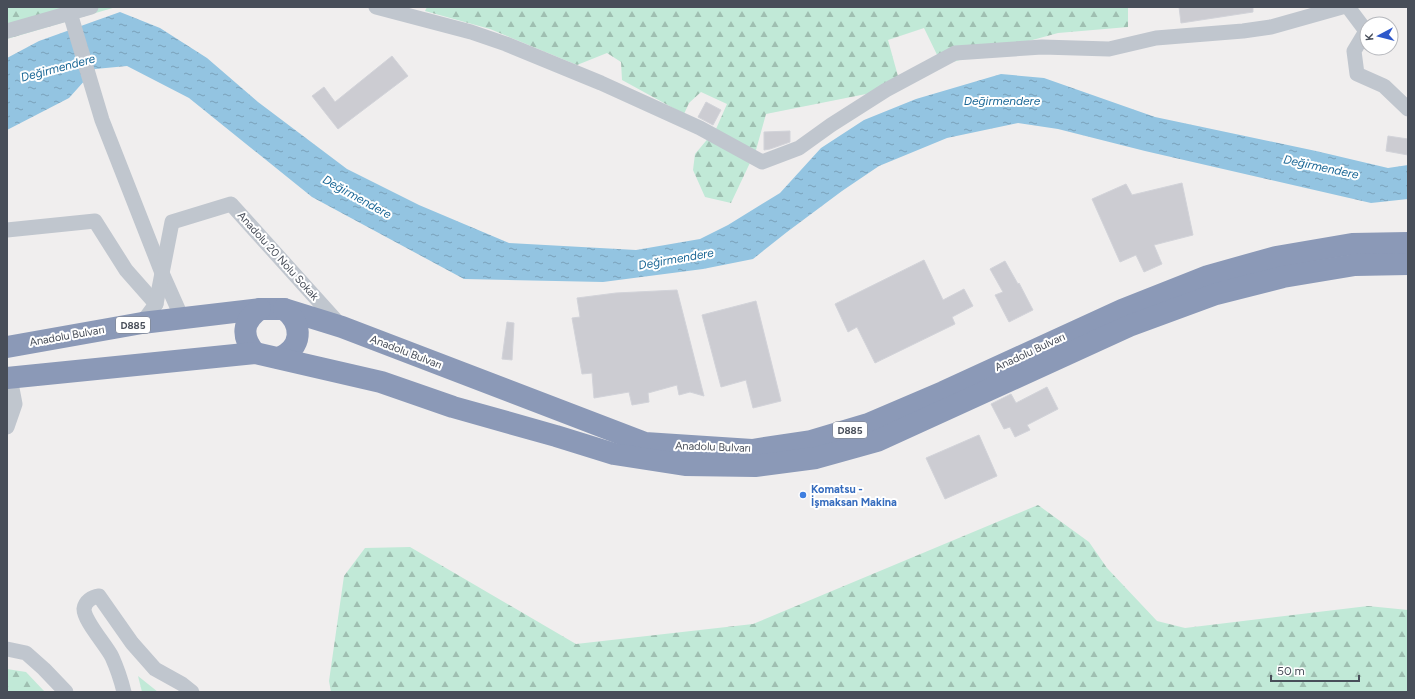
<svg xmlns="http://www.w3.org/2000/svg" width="1415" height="699" font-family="Figtree,sans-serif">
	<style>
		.forest { fill: url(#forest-firs) }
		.water { fill: url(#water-ripples) }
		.building { fill: #ccccd2; stroke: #d2d3d9 }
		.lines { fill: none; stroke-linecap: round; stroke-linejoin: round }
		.minor { stroke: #c0c6ce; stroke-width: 15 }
		.highway { stroke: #8b99b7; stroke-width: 22 }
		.shop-dot { fill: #3f7fe0; stroke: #fff; stroke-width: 1.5 }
		.labels { text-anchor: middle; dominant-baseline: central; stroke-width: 4; stroke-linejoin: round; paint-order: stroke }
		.shield { fill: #fff; stroke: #7f838b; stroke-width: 1 }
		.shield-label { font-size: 10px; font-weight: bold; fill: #484e59 }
		.street-label { font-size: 11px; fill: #484e59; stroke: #fff }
		.shop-label { font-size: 11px; font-weight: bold; fill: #366cbe; stroke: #fff; text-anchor: start }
		.water-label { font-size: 12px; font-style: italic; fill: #1d6997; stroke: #fff }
	</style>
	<defs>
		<pattern id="forest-firs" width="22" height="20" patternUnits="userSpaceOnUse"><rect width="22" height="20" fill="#c1e9d7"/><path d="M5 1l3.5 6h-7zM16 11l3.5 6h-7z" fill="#9fbfb1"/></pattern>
		<pattern id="water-ripples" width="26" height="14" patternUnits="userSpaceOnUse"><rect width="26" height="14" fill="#93c4e1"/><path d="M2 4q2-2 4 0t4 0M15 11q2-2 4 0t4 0" fill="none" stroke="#7aa1b9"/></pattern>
	</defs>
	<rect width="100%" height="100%" fill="#f0eeee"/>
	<g class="forest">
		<polygon points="7,7 116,7 7,39"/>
		<polygon points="427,7 1128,7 1128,27 1058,33 942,65 924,28 888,40 901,87 766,114 756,150 731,203 705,197 693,170 695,154 716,129 727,104 701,92 689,103 684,114 622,80 621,62 607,53 577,65 490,29 425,11"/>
		<polygon points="1038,505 1089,542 1107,568 1157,621 1185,628 1368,606 1408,610 1408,692 331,692 329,681 344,576 365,548 410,547 576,644 753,624"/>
		<polygon points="7,669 26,672 45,692 7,692"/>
		<polygon points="138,676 158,692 142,692"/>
	</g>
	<polygon class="water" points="120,12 160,28 207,58 258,102 347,169 419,205 509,243 636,250 700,239 728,225 780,193 821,148 864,120 916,99 1001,74 1044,78 1155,117 1316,151 1388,168 1408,165 1408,199 1371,203 1145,151 1058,129 1018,123 947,138 879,166 842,191 787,232 753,259 703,269 603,282 464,279 312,197 189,98 127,66 95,69 69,98 7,130 7,58 39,41"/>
	<g class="building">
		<polygon points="1179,7 1253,7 1253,12 1181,23"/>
		<polygon points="392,56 408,76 338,129 312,96 324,87 335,102"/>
		<polygon points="706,102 721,110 713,125 698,117"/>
		<polygon points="790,131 790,142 770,149 764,150 764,132"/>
		<polygon points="1388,136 1408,139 1408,155 1386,151"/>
		<polygon points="1182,183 1193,235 1154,245 1162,264 1144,272 1136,255 1120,262 1092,199 1126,184 1132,195"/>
		<polygon points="924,260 943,300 964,289 973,306 952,317 955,324 875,363 857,327 848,332 835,304"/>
		<polygon points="1005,261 1018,284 1019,283 1033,310 1009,322 995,295 1003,292 990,269"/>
		<polygon points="677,290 704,396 690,392 679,395 677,385 648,393 649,402 632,405 629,392 594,398 592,373 582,374 572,318 580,317 577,298 616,293"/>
		<polygon points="756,301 781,401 753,408 746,380 721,387 702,315"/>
		<polygon points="507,322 514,323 512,360 502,359"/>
		<polygon points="1047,387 1058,409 1027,425 1030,430 1015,437 1010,427 1004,429 991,404 1011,394 1016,403"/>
		<polygon points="979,435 997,476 945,499 926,458"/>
	</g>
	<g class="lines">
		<g class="minor">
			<polyline points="376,7 471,32 506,44 601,83 700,128 762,162 799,148 831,125 886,90 955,53 1042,47 1109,49 1156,38 1243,31 1271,27 1342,7"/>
			<polyline points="1348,7 1366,31 1354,51 1357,74 1384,86 1408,109"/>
			<polyline points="70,13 102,120 162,273 182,318"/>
			<polyline points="7,31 91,7"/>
			<polyline points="7,230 95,221 126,270 156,304"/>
			<polyline points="142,323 156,304 172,222 231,204 341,326"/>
			<polyline points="7,427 15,404 10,378"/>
			<polyline points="7,649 26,653 44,669 66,692"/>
			<path d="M124,692C121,680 117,668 112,657C106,645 84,621 84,609C85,601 92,597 99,596L132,643L155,669L182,684L192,692"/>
		</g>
		<g class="highway">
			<polyline points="7,347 142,323 260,309 284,309 342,327 645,443 752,450 811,441 868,424 943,392 1122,310 1208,276 1276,257 1352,244 1408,243"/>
			<path d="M255,353C241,337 242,321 260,309"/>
			<path d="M279,358C302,348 304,325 284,309"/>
			<polyline points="7,378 255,353 381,382 453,407 556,436 614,454 685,465 755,466 816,458 877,441 1129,326 1216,294 1283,277 1355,265 1408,264"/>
		</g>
	</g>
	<circle class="shop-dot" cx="803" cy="495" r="4"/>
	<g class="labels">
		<g class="shield">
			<rect x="116" y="317" width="34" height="16" rx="3"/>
			<rect x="833" y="422" width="34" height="16" rx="3"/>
		</g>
		<g class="shield-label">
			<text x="133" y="325">D885</text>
			<text x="850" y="430">D885</text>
		</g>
		<g class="street-label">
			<text transform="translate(278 256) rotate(48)">Anadolu 20 Nolu Sokak</text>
			<text transform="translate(67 336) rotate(-10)">Anadolu Bulvarı</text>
			<text transform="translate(406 352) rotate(21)">Anadolu Bulvarı</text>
			<text transform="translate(1030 352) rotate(-25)">Anadolu Bulvarı</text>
			<text transform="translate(713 447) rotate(2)">Anadolu Bulvarı</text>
		</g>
		<g class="shop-label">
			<text x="811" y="489">Komatsu -<tspan x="811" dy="13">İşmaksan Makina</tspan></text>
		</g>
		<g class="water-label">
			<text transform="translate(58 68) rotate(-15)">Değirmendere</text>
			<text x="1002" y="101">Değirmendere</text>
			<text transform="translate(1321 167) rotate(12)">Değirmendere</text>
			<text transform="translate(357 197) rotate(29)">Değirmendere</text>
			<text transform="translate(676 259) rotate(-10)">Değirmendere</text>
		</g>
	</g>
	<rect width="1415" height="699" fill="none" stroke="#484e59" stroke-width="16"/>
	<g transform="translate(1379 36) rotate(263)"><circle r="19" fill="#ffffff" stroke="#b6b8bd"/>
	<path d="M0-3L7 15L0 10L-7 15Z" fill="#2e58ca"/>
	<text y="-6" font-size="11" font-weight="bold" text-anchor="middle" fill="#484e59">K</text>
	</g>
	<path d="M1271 675v6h88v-6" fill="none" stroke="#484e59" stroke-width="2"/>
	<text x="1277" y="675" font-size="12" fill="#484e59" stroke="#ffffff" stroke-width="3" paint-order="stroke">50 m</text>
</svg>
